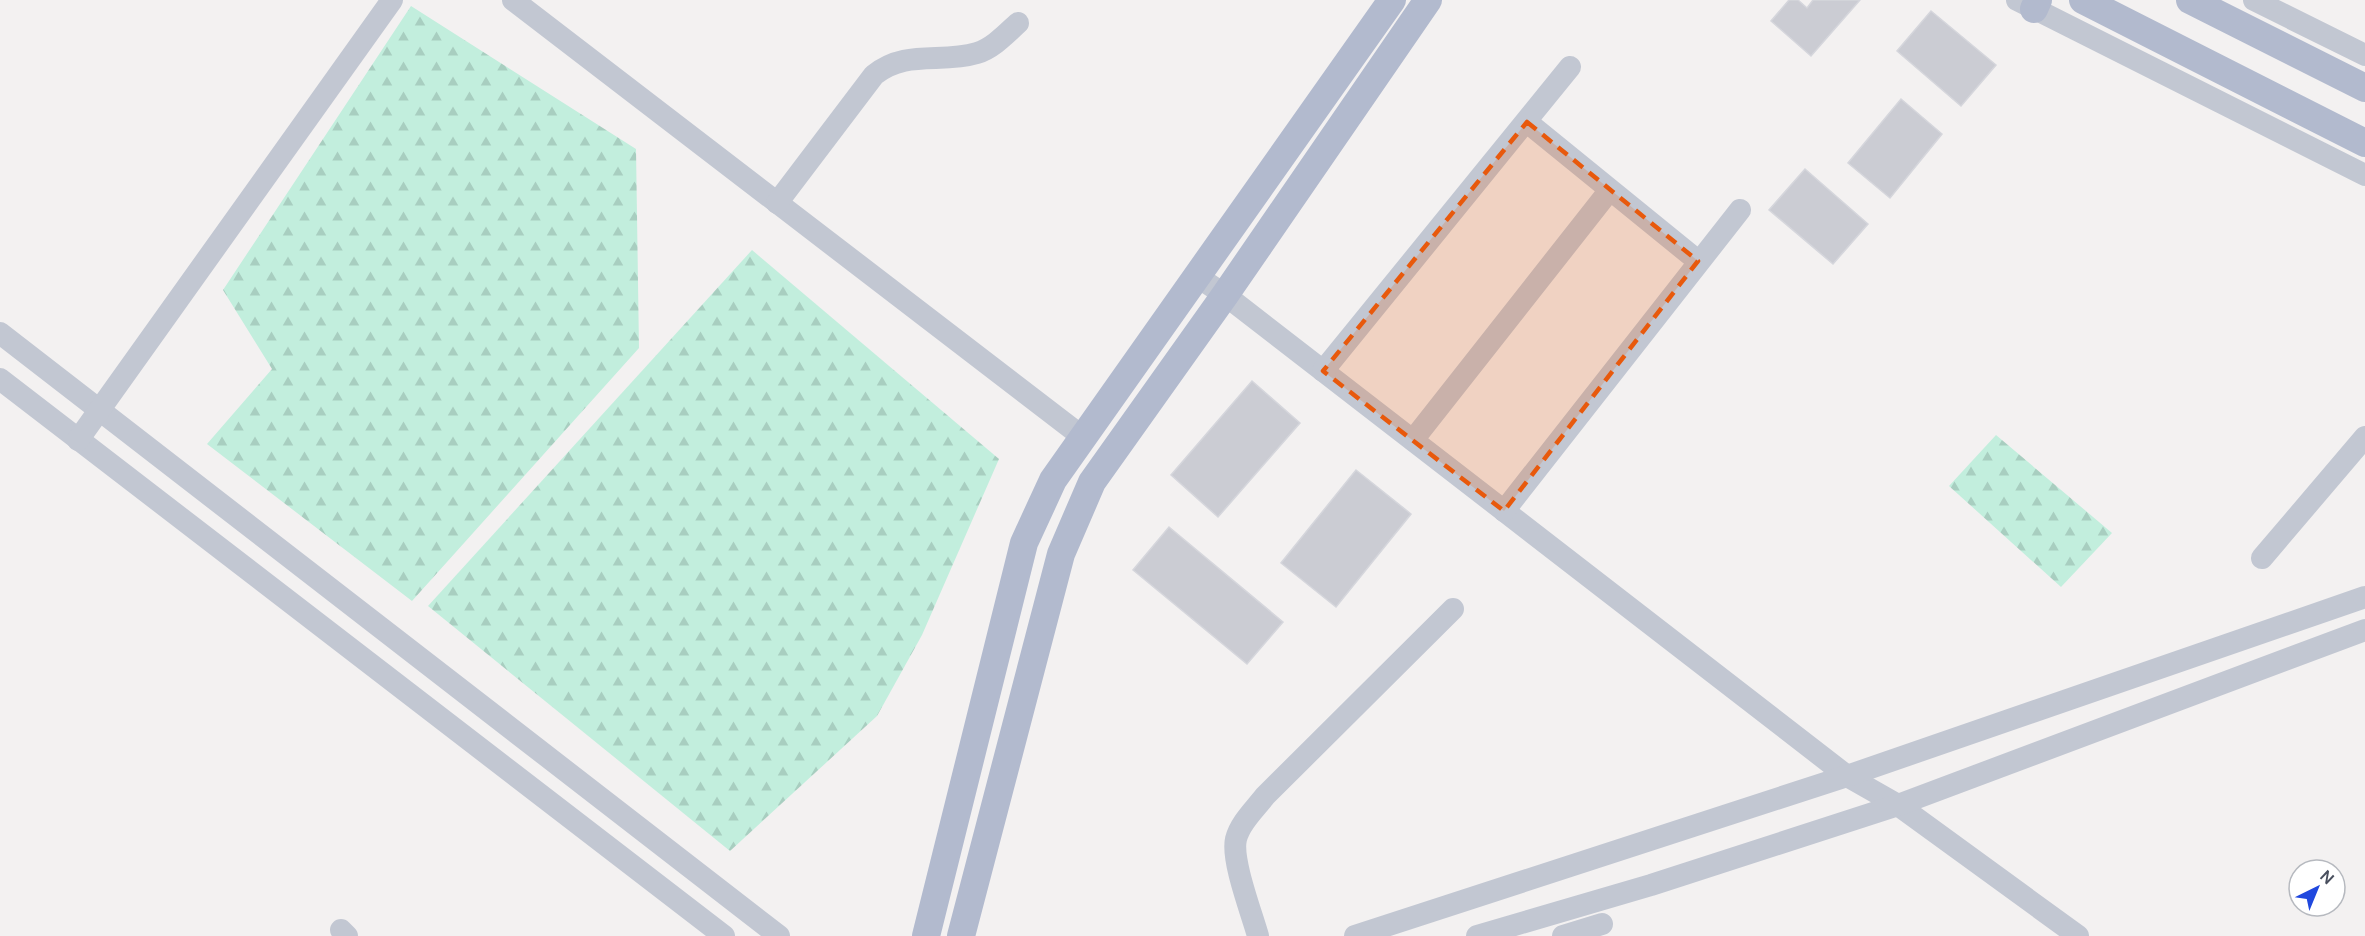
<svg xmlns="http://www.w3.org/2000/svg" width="2365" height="936" font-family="Manrope,sans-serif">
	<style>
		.forest { fill: url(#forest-firs) }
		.building { fill: #cbccd3; stroke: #d5d6dc; stroke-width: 1.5 }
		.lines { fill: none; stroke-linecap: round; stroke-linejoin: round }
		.minor { stroke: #c2c7d2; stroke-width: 22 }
		.major { stroke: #b2bace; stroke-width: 28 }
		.marked { fill: #e8590c; fill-opacity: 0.2; stroke: #e8590c; stroke-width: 4.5; stroke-dasharray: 12 8; stroke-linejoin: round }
	</style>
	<defs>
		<pattern id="forest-firs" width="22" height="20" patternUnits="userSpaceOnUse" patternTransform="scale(1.5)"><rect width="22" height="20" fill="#c2eedd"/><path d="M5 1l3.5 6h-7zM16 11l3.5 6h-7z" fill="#a8cec0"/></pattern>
	</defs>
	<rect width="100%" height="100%" fill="#f3f1f1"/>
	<g class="forest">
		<polygon points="411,6 636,149 639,348 412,601 207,444 272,369 223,290"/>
		<polygon points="752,250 999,459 922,635 877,716 730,851 428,606"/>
		<polygon points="1996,435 2112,533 2061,587 1949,486"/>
	</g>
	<g class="building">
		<polygon points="1789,0 1798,0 1807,8 1813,0 1860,0 1811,56 1771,21"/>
		<polygon points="1931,11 1996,65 1961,106 1897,51"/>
		<polygon points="1901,99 1942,134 1890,198 1848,163"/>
		<polygon points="1805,169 1868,224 1833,264 1769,210"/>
		<polygon points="1252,381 1300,423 1218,517 1171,475"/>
		<polygon points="1356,470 1411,514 1336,607 1281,563"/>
		<polygon points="1169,527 1283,622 1247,664 1133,570"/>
	</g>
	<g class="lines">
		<g class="minor">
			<polyline points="513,0 1084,438"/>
			<polyline points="2017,0 2365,175"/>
			<polyline points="2254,0 2365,55"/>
			<polyline points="1527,122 1698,261"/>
			<path d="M777,203L874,75C906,49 941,64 977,53C993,48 1006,34 1018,23"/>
			<polyline points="1198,277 1225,295 1847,776 1898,805 2078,936"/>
			<polyline points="0,333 779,936"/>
			<polyline points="1323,371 1570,67"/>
			<polyline points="0,379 724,936"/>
			<polyline points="78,440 392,0"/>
			<polyline points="1413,440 1609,191"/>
			<polyline points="1504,511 1740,210"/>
			<polyline points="2262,558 2365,437"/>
			<polyline points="341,930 347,936"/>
			<path d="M1258,936C1252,914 1231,860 1236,839C1240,823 1255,809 1265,796L1453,609"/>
			<polyline points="1355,936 1847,776 2365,597"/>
			<polyline points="1477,936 1651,885 1898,805 2365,630"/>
			<polyline points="1563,936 1602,924"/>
		</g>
		<g class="major">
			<polyline points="2083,0 2365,143"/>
			<polyline points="2190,0 2365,88"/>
			<polyline points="2034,9 2038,0"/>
			<polyline points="926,936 1024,543 1053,480 1392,0"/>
			<polyline points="961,936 1061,554 1092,482 1225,295 1428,0"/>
		</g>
	</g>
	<path class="marked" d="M1527,122L1698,261L1504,511L1323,371Z"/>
	<g transform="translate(2317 888) rotate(43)"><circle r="28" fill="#ffffff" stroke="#b6b9bf" stroke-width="1.5"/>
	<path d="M0-4.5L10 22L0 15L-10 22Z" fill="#2048de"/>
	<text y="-9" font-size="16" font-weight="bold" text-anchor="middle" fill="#494f5e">N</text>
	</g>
</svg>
